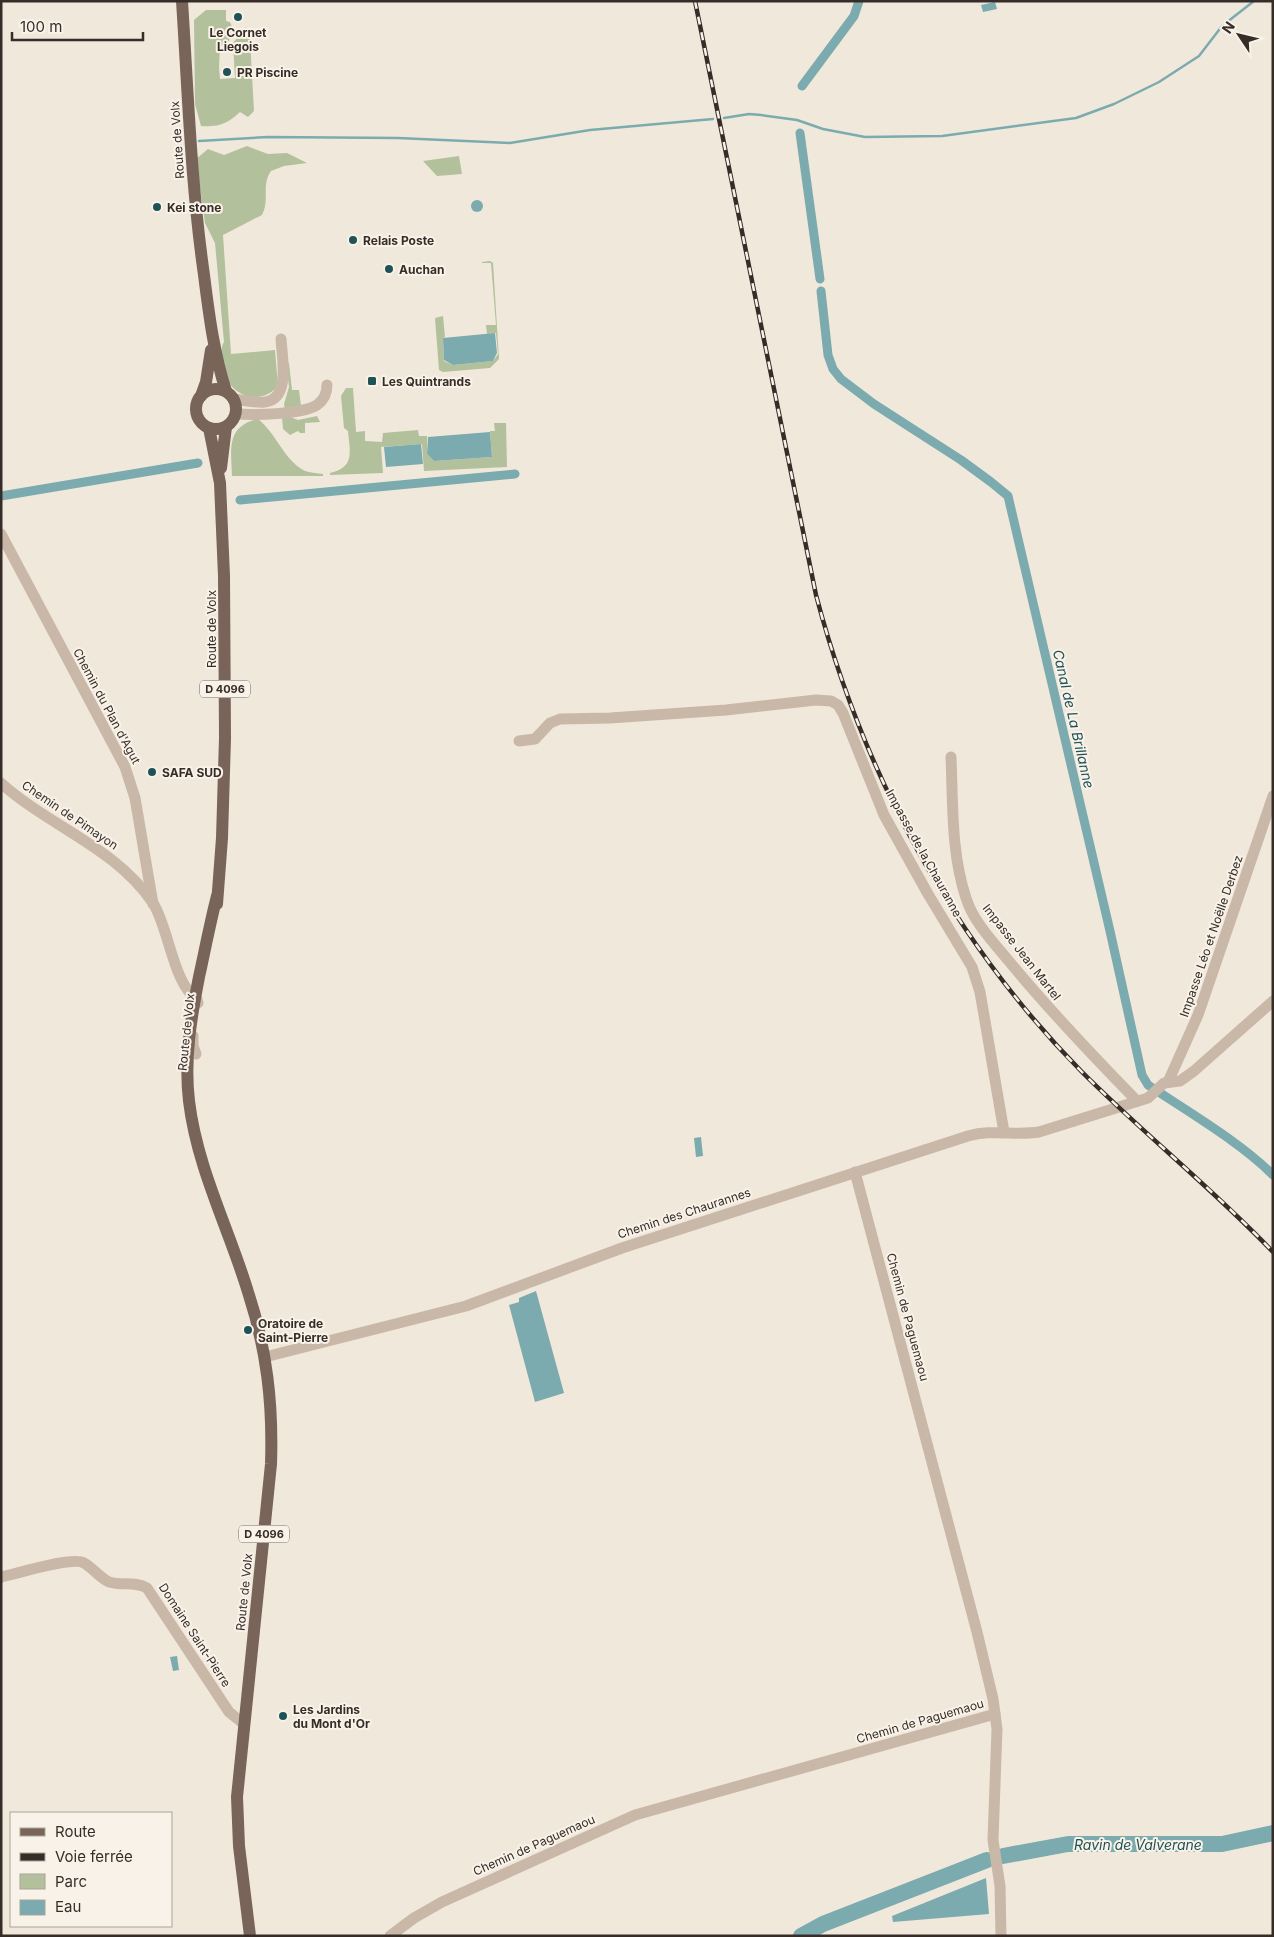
<svg xmlns="http://www.w3.org/2000/svg" width="1274" height="1937" font-family="Inter,sans-serif">
	<style>
		.green { fill: #b3c09c }
		.water { fill: #7babae }
		.lines { fill: none; stroke-linecap: round; stroke-linejoin: round }
		.stream { stroke: #7babae; stroke-width: 2.5 }
		.canal { stroke: #7babae; stroke-width: 9 }
		.river { stroke: #7babae; stroke-width: 16 }
		.minor { stroke: #c9b8a8; stroke-width: 11 }
		.major { stroke: #786459; stroke-width: 12 }
		.rail-casing { stroke: #362d28; stroke-width: 4.5 }
		.rail { stroke: #f9f2e8; stroke-width: 2.5; stroke-dasharray: 8; stroke-linecap: butt }
		.poi-dot { fill: #1f5257; stroke: #f9f2e8; stroke-width: 2 }
		.labels { text-anchor: middle; dominant-baseline: central; stroke-width: 4; stroke-linejoin: round; paint-order: stroke }
		.shield { fill: #f9f2e8; stroke: #706862; stroke-width: 1 }
		.shield-label { font-size: 11px; font-weight: bold; fill: #362d28 }
		.poi-label { font-size: 12px; font-weight: bold; fill: #362d28; stroke: #f9f2e8; text-anchor: start }
		.street-label { font-size: 12px; fill: #362d28; stroke: #f9f2e8 }
		.water-label { font-size: 14px; font-style: italic; fill: #1f5257; stroke: #f9f2e8 }
	</style>
	<rect width="100%" height="100%" fill="#f1e8dc"/>
	<g class="green">
		<path d="M206,10H226V21L230,22L232,27L229,41L220,47L219,67L220,79L235,78L233,43L246,27L250,39L254,111L248,117L240,112C227,124 219,127 201,126L195,104L194,20Z"/>
		<path d="M247,146L268,154L287,153L307,163L284,166L271,171C261,185 270,200 262,215L223,235L231,354L275,350L278,386C263,404 235,399 226,377C224,373 224,366 223,362C222,355 220,348 224,342L215,243L205,223L196,159L208,149L224,155Z"/>
		<polygon points="459,156 462,174 437,176 423,161"/>
		<polygon points="490,261 493,263 499,359 490,368 443,372 439,370 435,318 443,316 445,337 443,338 444,361 453,365 493,361 498,354 496,333 487,334 486,325 496,325 491,263 482,263 482,262"/>
		<polygon points="289,363 292,390 299,390 301,406 285,410 284,404 289,387 286,364"/>
		<path d="M346,388H353L356,432L365,431V441L382,442L383,433L418,430L419,436H427V454L434,461L492,457L490,431H495L494,423H506L507,467L424,471L422,444L381,447L383,473L330,475V473C355,467 350,453 348,431L344,428L341,396Z"/>
		<polygon points="285,415 298,420 317,416 320,422 305,423 305,433 300,433 298,431 290,435 283,429 282,417"/>
		<path d="M258,419C276,433 283,458 303,470C309,473 317,473 323,474V476H232C231,449 226,426 258,419Z"/>
	</g>
	<g class="water">
		<polygon points="995,2 997,9 983,12 981,5"/>
		<circle cx="477" cy="206" r="6"/>
		<polygon points="495,333 497,353 493,361 453,365 444,360 443,338"/>
		<polygon points="490,432 492,457 434,461 427,454 428,437"/>
		<polygon points="421,444 423,464 386,467 384,447"/>
		<polygon points="701,1137 703,1156 696,1157 694,1138"/>
		<polygon points="536,1291 564,1393 535,1402 509,1305 519,1302 519,1298"/>
		<polygon points="177,1656 179,1670 173,1671 170,1657"/>
		<polygon points="986,1878 989,1914 893,1922 892,1916"/>
	</g>
	<g class="lines">
		<g class="stream">
			<polyline points="724,118 749,114 761,115 797,120 823,129 865,137 942,136 1076,118 1114,104 1159,82 1199,56 1222,26 1254,1"/>
			<polyline points="199,141 267,137 398,138 510,143 590,130 713,119"/>
		</g>
		<g class="canal">
			<polyline points="802,86 854,16 859,1"/>
			<polyline points="800,133 820,279"/>
			<path d="M821,291L828,355L833,369L841,379L874,404L961,460L991,482L1008,496L1110,931L1142,1075L1148,1085C1187,1111 1240,1142 1273,1175"/>
			<polyline points="1,496 198,463"/>
			<polyline points="240,500 515,474"/>
		</g>
		<g class="river">
			<polyline points="1003,1856 1068,1844 1222,1844 1273,1833"/>
			<polyline points="801,1936 823,1924 987,1860"/>
		</g>
		<g class="minor">
			<path d="M233,399C244,400 255,403 265,402C291,399 282,357 281,339"/>
			<path d="M236,414C254,415 301,415 317,405C324,400 327,394 327,385"/>
			<polyline points="1,534 125,767 135,798 153,904"/>
			<polyline points="519,741 535,739 550,723 560,719 610,718 726,710 816,700 831,701 838,705 843,713 884,815 928,894 972,967 980,992 1004,1132"/>
			<path d="M951,757C953,803 951,853 966,898C973,921 993,942 1008,960C1049,1010 1093,1056 1137,1101"/>
			<path d="M1,783C50,827 115,847 153,903C169,928 173,984 197,999L198,1003"/>
			<polyline points="193,1036 193,1046 196,1054"/>
			<polyline points="1168,1082 1198,1015 1273,796"/>
			<polyline points="855,1172 977,1632 993,1699 997,1729 993,1840 1000,1886 1001,1936"/>
			<path d="M265,1357L466,1306L622,1248L968,1136C992,1129 1015,1136 1039,1132L1148,1098L1164,1083L1180,1081L1194,1071L1273,1001"/>
			<path d="M1,1577C17,1574 72,1556 84,1563C93,1568 100,1578 109,1582C122,1586 135,1581 147,1588L229,1712L244,1724"/>
			<polyline points="390,1936 414,1918 442,1902 635,1815 995,1714"/>
		</g>
		<g class="major">
			<path d="M182,1C188,93 191,184 204,275C209,315 214,354 226,391"/>
			<circle cx="216" cy="409" r="20"/>
			<polyline points="201,396 206,382 211,350"/>
			<polyline points="209,428 220,483 224,576 225,738 222,838 217,904"/>
			<polyline points="221,468 226,427"/>
			<path d="M217,896C210,923 205,950 199,977C191,1018 184,1059 189,1101C197,1168 229,1229 248,1292C267,1350 273,1404 271,1464L237,1797L239,1846L250,1936"/>
		</g>
		<defs>
			<path id="rail" d="M695,1L816,595C863,773 952,940 1082,1072C1144,1134 1213,1189 1273,1252"/>
		</defs>
		<use href="#rail" class="rail-casing"/>
		<use href="#rail" class="rail"/>
	</g>
	<g class="poi-dot">
		<circle cx="238" cy="17" r="5"/>
		<circle cx="227" cy="72" r="5"/>
		<circle cx="157" cy="207" r="5"/>
		<circle cx="353" cy="240" r="5"/>
		<circle cx="389" cy="269" r="5"/>
		<rect x="367" y="376" width="10" height="10" rx="2.5"/>
		<circle cx="152" cy="772" r="5"/>
		<circle cx="248" cy="1330" r="5"/>
		<circle cx="283" cy="1716" r="5"/>
	</g>
	<g class="labels">
		<g class="shield">
			<rect x="200" y="680.5" width="50" height="17" rx="4"/>
			<rect x="239" y="1525.5" width="50" height="17" rx="4"/>
		</g>
		<g class="shield-label">
			<text x="225" y="689">D 4096</text>
			<text x="264" y="1534">D 4096</text>
		</g>
		<g class="poi-label">
			<text x="238" y="32" text-anchor="middle">Le Cornet<tspan x="238" dy="14">Liegois</tspan></text>
			<text x="237" y="72">PR Piscine</text>
			<text x="167" y="207">Kei stone</text>
			<text x="363" y="240">Relais Poste</text>
			<text x="399" y="269">Auchan</text>
			<text x="382" y="381">Les Quintrands</text>
			<text x="162" y="772">SAFA SUD</text>
			<text x="258" y="1323">Oratoire de<tspan x="258" dy="14">Saint-Pierre</tspan></text>
			<text x="293" y="1709">Les Jardins<tspan x="293" dy="14">du Mont d'Or</tspan></text>
		</g>
		<g class="street-label">
			<text transform="translate(177 140) rotate(-94)">Route de Volx</text>
			<text transform="translate(211 629) rotate(-90)">Route de Volx</text>
			<text transform="translate(107 706) rotate(62)">Chemin du Plan d'Agut</text>
			<text transform="translate(70 815) rotate(34)">Chemin de Pimayon</text>
			<text transform="translate(924 853) rotate(61)">Impasse de la Chauranne</text>
			<text transform="translate(1211 936) rotate(-71)">Impasse Léo et Noëlle Derbez</text>
			<text transform="translate(1022 952) rotate(52)">Impasse Jean Martel</text>
			<text transform="translate(186 1032) rotate(-84)">Route de Volx</text>
			<text transform="translate(684 1213) rotate(-18)">Chemin des Chaurannes</text>
			<text transform="translate(908 1317) rotate(75)">Chemin de Paguemaou</text>
			<text transform="translate(244 1592) rotate(-84)">Route de Volx</text>
			<text transform="translate(195 1635) rotate(57)">Domaine Saint-Pierre</text>
			<text transform="translate(920 1721) rotate(-16)">Chemin de Paguemaou</text>
			<text transform="translate(534 1845) rotate(-24)">Chemin de Paguemaou</text>
		</g>
		<g class="water-label">
			<text transform="translate(1074 719) rotate(77)">Canal de La Brillanne</text>
			<text x="1138" y="1844">Ravin de Valverane</text>
		</g>
	</g>
	<rect width="1274" height="1937" fill="none" stroke="#362d28" stroke-width="5"/>
	<rect x="10" y="1812" width="162" height="115" fill="#f9f2e8" stroke="#aba39b"/>
	<rect x="20" y="1828" width="25" height="8" fill="#786459" stroke="#aba39b"/>
	<text x="55" y="1837" font-size="15" fill="#362d28">Route</text>
	<rect x="20" y="1853" width="25" height="8" fill="#362d28" stroke="#aba39b"/>
	<text x="55" y="1862" font-size="15" fill="#362d28">Voie ferrée</text>
	<rect x="20" y="1874" width="25" height="15" fill="#b3c09c" stroke="#aba39b"/>
	<text x="55" y="1887" font-size="15" fill="#362d28">Parc</text>
	<rect x="20" y="1900" width="25" height="15" fill="#7babae" stroke="#aba39b"/>
	<text x="55" y="1912" font-size="15" fill="#362d28">Eau</text>
	<g transform="translate(1239 35) rotate(305)" stroke="#f9f2e8" stroke-width="4" paint-order="stroke">
	<path d="M0-4L9 19L0 12L-9 19Z" fill="#362d28"/>
	<text y="-8" font-size="14" font-weight="bold" text-anchor="middle" fill="#362d28">N</text>
	</g>
	<path d="M12 32v8h131v-8" fill="none" stroke="#362d28" stroke-width="2.5"/>
	<text x="20" y="32" font-size="15" fill="#362d28" stroke="#f9f2e8" stroke-width="4" paint-order="stroke">100 m</text>
</svg>
